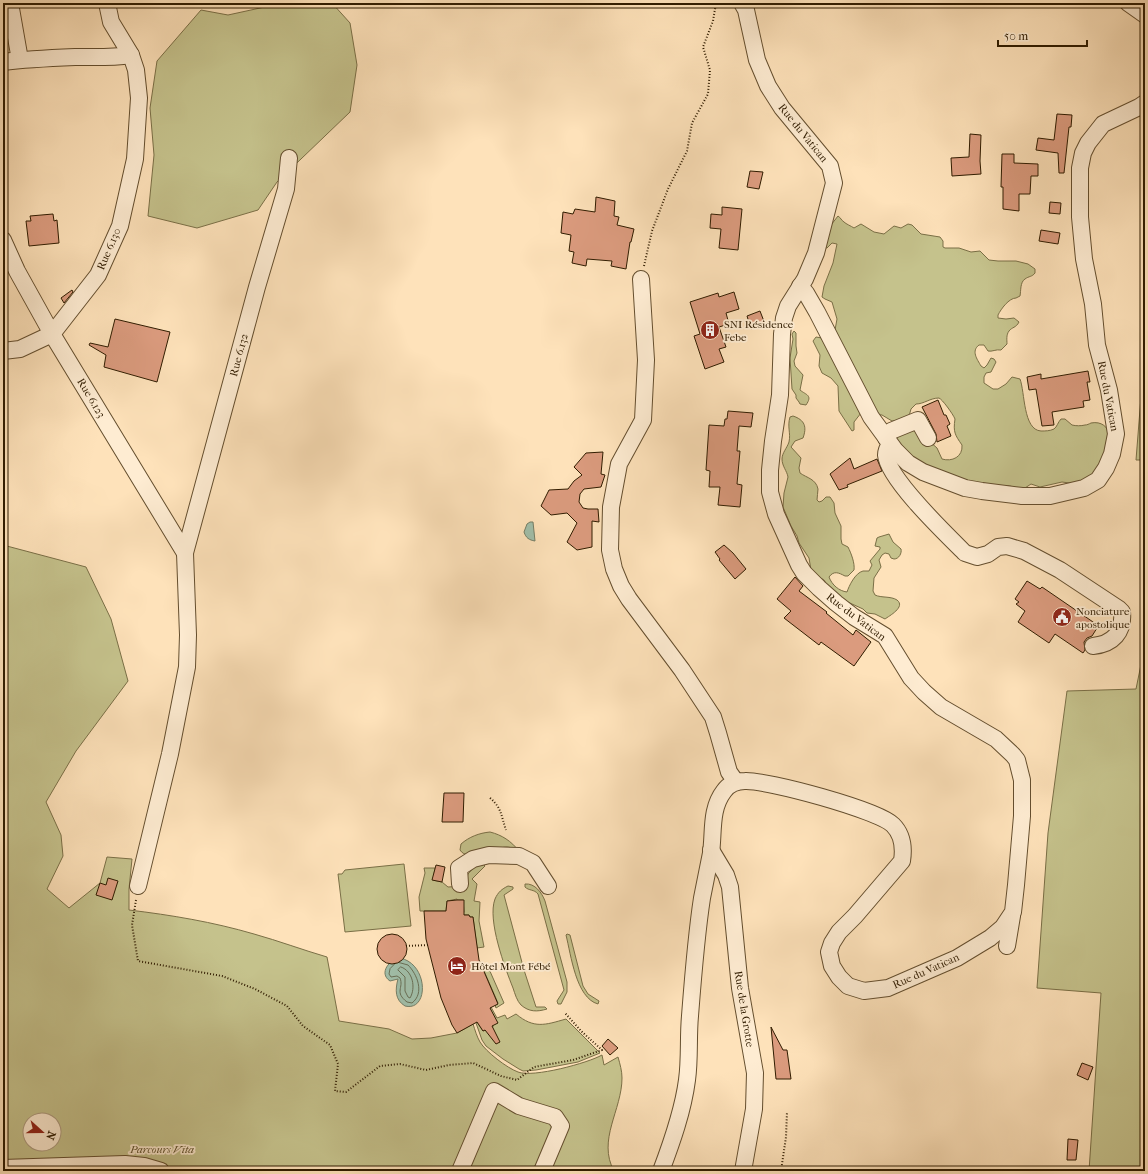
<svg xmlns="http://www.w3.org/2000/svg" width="1148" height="1174" font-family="'IM FELL French Canon',serif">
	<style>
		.green { fill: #c5c28c; stroke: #7a6f46; fill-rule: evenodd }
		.water { fill: #a1bfaa; stroke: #747e66 }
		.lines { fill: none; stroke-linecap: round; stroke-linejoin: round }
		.shore { stroke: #686e55; stroke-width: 1 }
		.building { fill: #db9b7e; stroke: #301c00 }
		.minor-casing { stroke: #644e2e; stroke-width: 18 }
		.path { stroke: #301c00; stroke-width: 2; stroke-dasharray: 1 2; stroke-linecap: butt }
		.minor { stroke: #feecd2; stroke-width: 16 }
		.labels { text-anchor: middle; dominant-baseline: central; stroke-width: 3.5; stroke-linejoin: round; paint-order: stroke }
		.street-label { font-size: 11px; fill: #301c00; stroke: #feecd2 }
		.poi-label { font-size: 11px; fill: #301c00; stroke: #feecd2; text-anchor: start }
		.park-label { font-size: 11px; font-style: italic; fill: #5d4e2a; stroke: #feecd2 }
	</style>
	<rect width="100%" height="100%" fill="#fee2ba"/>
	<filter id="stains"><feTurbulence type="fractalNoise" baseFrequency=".005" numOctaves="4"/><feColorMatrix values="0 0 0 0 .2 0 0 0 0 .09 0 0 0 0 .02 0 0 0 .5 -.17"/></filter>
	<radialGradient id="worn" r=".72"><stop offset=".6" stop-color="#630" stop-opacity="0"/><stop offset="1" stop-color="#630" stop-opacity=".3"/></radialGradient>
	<g class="green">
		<polygon points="283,3 332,3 350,23 357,65 350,112 277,182 258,210 197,228 148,216 154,155 150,108 157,61 201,10 228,15"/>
		<path d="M838,216C841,218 841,220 844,222C846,224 851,226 854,228L861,224L874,232L884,234L894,226L901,228L908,224L912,225L921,234L940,237L943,241V247L945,248H959L971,252L980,251L989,260L998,261H1016L1028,264L1035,269V273C1032,277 1029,276 1025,279C1020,282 1021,291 1020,296L1016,298C1009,298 1001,309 998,315V318L1006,319L1014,318L1019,322C1016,328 1012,327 1009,331C1006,335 1007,340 1007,344L1001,350C996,349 992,352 988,351L984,345H979C971,351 977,359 981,366L984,368L987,365L991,358L994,359L996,362L991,372L986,373L984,377V383L993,389H998L1006,384L1012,377L1020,379C1025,392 1023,430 1041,431C1045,431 1050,431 1054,429C1057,427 1058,422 1061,419H1065L1072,425C1076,426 1081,426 1085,425C1087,425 1089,424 1091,423C1102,421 1107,427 1111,435L1097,473L1077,484L1062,482L1040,487L1031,484C1029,485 1027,487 1025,488C1017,492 1011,482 1000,487L930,478L894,439L914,428L937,448L942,459C952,462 963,457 962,445C955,435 953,432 955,419C953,414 942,399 939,398C930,398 924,404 916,404L911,409L909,416L903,420L892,421L882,415L861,413L854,422V430L852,431L839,411L838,386L831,378L822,373L819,366L820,355L813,341L816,337L822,338L835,330L837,319L832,302L825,299L822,297L824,286L833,263L837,244L832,243L827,248H825L831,225Z"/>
		<path d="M794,331L796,333V346L797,353L794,361L795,366L803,375L800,390C806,395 813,395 806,405L800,404L799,402L796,398V395L792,389L790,358L793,339L792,334Z"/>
		<polygon points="1145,346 1145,460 1136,460"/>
		<path d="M793,416C805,420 807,427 803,438L795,441L791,447L801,458L799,468L800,473C807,478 816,479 818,489C818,493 817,496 817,500L819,502L822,501L826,497H830L834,503L835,513L841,526V539L842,544L848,547C851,553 855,563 854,570L848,576H845C839,573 834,570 829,577C832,585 839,591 847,592C849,586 855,573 863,571C865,571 867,571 869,571L872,565L870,561L880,549V547L875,546L877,538L879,537L889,534L893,542L901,549C902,553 899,559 894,559L891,558L889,554L885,553L882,555L879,560L881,567L874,578L873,591L875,595C881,598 891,596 897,600C906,607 889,616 885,619L875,614L867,613L863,609L841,599L830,590L824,580L819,577L811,570L809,558L799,543L797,536L791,526L783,507L784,493L788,477C787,471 782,466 782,459C782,453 787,448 789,442C791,433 787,427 790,417Z"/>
		<path d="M3,545L86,567L111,619L128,681L76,751L46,802L61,835L63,856L47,889L69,908L100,883L107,857L132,859L129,889V910C171,915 213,922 254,934C279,941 303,950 327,957L339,1021L389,1029L412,1039L431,1038L457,1033L473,1024C475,1030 477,1037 480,1042C486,1052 507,1068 518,1072C533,1078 588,1063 602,1055L604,1065L618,1057C620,1064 622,1071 622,1078C622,1110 597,1140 614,1171H3ZM30,1120H54V1144H30Z"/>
		<polygon points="1145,645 1145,1171 1089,1171 1101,993 1037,988 1048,833 1067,691 1136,689"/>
		<path d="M490,832C502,835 511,841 519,851C515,849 511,847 507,847C494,847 468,863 460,850L461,844C469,837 479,833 490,832Z"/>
		<polygon points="480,861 485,866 472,879 477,884 474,901 480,902 479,921 484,947 477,948 473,917 470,917 469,915 462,915 464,912 463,900 457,900 457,899 447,901 446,911 420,911 419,897 425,873 424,868 435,868 433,880 442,882 448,887 465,886 468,874"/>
		<polygon points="404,864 411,926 345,932 338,874 342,874 345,870"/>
		<path d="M525,884C535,883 542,893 545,901L567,982V992L561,1004H558L557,1001L564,990L538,894C534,889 529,891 525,887Z"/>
		<path d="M508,886L513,887V889L504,895L524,970L536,1007H545L547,1009C537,1012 529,1012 521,1005C517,1001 515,994 513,988C505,968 487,920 495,899C498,892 502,889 508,886Z"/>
		<path d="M567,934L570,935L583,986L588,994L599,1001L598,1004C576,998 571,955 566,935Z"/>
		<polygon points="489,969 504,1003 496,1008 495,1005 498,1003 484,971"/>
		<path d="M491,1007L497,1018L505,1015L507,1019L516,1014C534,1029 545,1025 566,1019L600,1053L578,1062L536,1070L523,1071L519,1069L503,1059L486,1046L482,1040L476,1023L477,1022L483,1031L485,1030L487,1031L493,1027L490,1008Z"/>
	</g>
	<g class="water">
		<path d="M530,522H533L535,541C529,540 526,538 524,532L527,524Z"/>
		<path d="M400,958C429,964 429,1012 405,1006C395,1000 395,990 398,979L390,981C378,973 390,959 400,958Z"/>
	</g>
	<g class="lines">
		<g class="shore">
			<path d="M397,962L408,965C417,974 425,993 412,1003L407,1002C394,992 404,988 400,978L397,976L391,977L389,974L390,969Z"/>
			<path d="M401,967C413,971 416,988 410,998L408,997L405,991V977L398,970Z"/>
		</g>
	</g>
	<g class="building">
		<polygon points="1057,114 1072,115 1071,127 1069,127 1064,173 1059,173 1058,153 1036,150 1038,138 1054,140"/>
		<polygon points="970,134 981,135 980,161 981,174 952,176 951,158 969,157"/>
		<polygon points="1002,154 1014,154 1014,163 1038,164 1038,176 1031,176 1030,194 1019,194 1019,211 1003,209 1003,187 1001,187"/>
		<polygon points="750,171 763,172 759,189 747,187"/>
		<polygon points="596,197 615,201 614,216 619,217 617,225 634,229 631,242 630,242 626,269 611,266 612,261 587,259 586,266 572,263 574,252 569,251 571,235 561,233 563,212 573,214 575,209 595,212"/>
		<polygon points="1050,202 1061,203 1060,214 1049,213"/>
		<polygon points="722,207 742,209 738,250 719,248 721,229 710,228 711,214 722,215"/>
		<polygon points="53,214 54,221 57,220 59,243 29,246 26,221 31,221 30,216"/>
		<polygon points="1041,230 1060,233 1058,244 1039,241"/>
		<polygon points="72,290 73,292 64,303 61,298"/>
		<polygon points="734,292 739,309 726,313 729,324 719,327 726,347 719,349 724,362 705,369 694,336 700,334 690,302 718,293 719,297"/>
		<polygon points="760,311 765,324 751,329 747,316"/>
		<polygon points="115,319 170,332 157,382 104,367 106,355 89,345 90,343 108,347"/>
		<polygon points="1088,371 1090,382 1087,382 1090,400 1083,401 1084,407 1052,412 1054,425 1042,426 1036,389 1029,390 1027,377 1041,374 1041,379"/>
		<polygon points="938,400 944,415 946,415 950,424 947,426 951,436 937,442 936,434 922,407"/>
		<polygon points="728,411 753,413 751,427 739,426 737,451 740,451 737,484 742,485 740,507 718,505 720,487 709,487 710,471 706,470 709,425 724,426 725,419 727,419"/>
		<polygon points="603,452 601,474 605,475 601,487 584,489 580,494 579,502 583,508 588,509 598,509 599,522 592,521 592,547 577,550 567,542 577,523 567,513 551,515 541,506 549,490 568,489 574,481 582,475 574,467 586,453"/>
		<polygon points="850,458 854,469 877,459 882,471 847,485 848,487 839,490 830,474"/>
		<polygon points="724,545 733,553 746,569 735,579 719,560 720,559 715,552"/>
		<polygon points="795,577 803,586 799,591 827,612 826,613 853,635 856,630 871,642 854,666 821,642 819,645 784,618 791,611 777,599"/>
		<polygon points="1027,581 1040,589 1042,587 1096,624 1094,626 1097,628 1092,636 1087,638 1084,642 1085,650 1083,653 1055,634 1049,643 1018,622 1025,611 1016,604 1019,602 1015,599"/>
		<polygon points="444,793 464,793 463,822 442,822"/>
		<polygon points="436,865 445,867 442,882 432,880"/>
		<polygon points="108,878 118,881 112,900 96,895 100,883 106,885"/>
		<polygon points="457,900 464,900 464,915 469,915 470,917 473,917 479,960 498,1004 490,1008 498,1023 492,1026 500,1042 496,1044 485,1030 483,1031 477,1022 457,1033 452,1025 441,998 426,939 424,911 446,911 447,901"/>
		<circle cx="392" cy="949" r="15"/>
		<polygon points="771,1027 783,1050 787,1050 791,1079 776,1079"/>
		<polygon points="608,1039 618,1048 610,1055 602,1046"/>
		<polygon points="1082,1063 1093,1067 1088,1080 1077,1075"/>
		<polygon points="1068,1139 1078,1140 1076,1160 1067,1160"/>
	</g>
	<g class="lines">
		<defs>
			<g id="minor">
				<polyline points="10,3 20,60"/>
				<polyline points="1128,3 1145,15"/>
				<path d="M3,62C27,59 51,58 75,57C95,57 110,58 131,55"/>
				<polyline points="3,240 17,271 52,334 185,553"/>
				<polyline points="641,279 646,360 643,420 619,464 611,507 610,550 614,569 621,586 629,599 682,670 713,717 718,733 729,772 736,782"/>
				<polyline points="800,286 806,293 817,312 871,417 895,450 908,463 923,472 965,488 982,491 1022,496 1050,496 1084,488 1098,480 1106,468 1112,454 1116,434 1109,390 1097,345 1093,304 1084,259 1080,217 1080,168 1083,153 1088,143 1103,124 1139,107 1145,103"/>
				<polyline points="3,351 20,349 52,334 98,275 120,226 135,159 139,98 136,70 131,55 111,22 107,3"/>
				<polyline points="886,438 891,431 918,420 928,438"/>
				<path d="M890,444C888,447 886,451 886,455C888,479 947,535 965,553L977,557L988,554L998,547L1007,546L1024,551L1060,570L1119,609L1122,612C1124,632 1113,644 1093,646"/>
				<polyline points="711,850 726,875 730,887 740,988 755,1073 754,1109 743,1171"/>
				<polyline points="460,884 459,868 473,859 489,855 519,856 533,863 548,886"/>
				<polyline points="138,886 170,754 187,667 188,635 185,553 257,287 286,189 289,158"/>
				<polyline points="1007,946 1012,916"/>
				<polyline points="3,1168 125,1164 144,1166 161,1171"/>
				<polyline points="460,1171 494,1091 519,1106 555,1117 561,1126 542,1171"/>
				<path d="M661,1171C672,1142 683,1111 687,1080C690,1059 688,1037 690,1016C693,977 696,937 702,898C705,883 708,868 711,853C714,832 710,809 724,791C729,784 736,781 745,781C767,780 878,810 893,825C903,835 904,848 902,861L855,916L839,932L832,943L829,952L832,966L839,977L848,986L864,991L888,988L957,958L990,938L1003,927L1013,912L1016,885L1022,816V780L1017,760L1013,755L996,739L941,707L924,692L911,678L885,636L854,617L836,603L819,588L804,573L799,565L776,514L770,492V470L773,441L780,395L782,334L784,318L788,306L805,279L816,253L834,183L830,166L782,108L768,86L757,60L746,10L742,3"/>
			</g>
		</defs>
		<use href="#minor" class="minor-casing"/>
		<g class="path">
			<polyline points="644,266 652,231 668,189 687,151 692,123 708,94 710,70 703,47 713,21 715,9 718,3"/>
			<path d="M490,798C502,808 501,816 506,830"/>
			<polyline points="136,900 132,925 138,961 222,976 255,989 287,1006 303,1026 330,1045 338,1064 335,1091 346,1092 380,1066 400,1064 426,1070 449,1065 473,1063 501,1076 517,1080 534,1067 573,1060 602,1050 581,1031 565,1013"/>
			<polyline points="406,946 428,945"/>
			<polyline points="781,1171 786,1137 787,1112"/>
		</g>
		<use href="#minor" class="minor"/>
	</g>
	<defs>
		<symbol id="building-disc" viewBox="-11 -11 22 22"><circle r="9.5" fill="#8f2418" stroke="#feecd2"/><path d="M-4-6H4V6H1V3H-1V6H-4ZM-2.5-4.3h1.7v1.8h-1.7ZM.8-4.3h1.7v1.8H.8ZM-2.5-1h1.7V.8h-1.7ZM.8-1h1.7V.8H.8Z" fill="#fff"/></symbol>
		<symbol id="civic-disc" viewBox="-11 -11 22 22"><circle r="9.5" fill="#8f2418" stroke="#feecd2"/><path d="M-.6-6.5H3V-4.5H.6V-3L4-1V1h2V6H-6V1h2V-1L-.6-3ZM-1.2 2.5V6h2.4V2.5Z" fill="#fff"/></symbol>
		<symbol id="hotel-disc" viewBox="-11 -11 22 22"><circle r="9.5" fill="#8f2418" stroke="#feecd2"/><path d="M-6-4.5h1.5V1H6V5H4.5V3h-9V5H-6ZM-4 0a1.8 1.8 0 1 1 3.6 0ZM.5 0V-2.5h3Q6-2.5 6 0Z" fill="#fff"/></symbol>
	</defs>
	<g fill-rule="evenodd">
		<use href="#building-disc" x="699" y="319" width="22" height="22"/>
		<use href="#civic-disc" x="1051" y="606" width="22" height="22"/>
		<use href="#hotel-disc" x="446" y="955" width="22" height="22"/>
	</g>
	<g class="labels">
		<g class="street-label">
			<text transform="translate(803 133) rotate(51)">Rue du Vatican</text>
			<text transform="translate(109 249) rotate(-67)">Rue 6.130</text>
			<text transform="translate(239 355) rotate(-75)">Rue 6.132</text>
			<text transform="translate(1108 396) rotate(79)">Rue du Vatican</text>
			<text transform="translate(91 398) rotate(59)">Rue 6.123</text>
			<text transform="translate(856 617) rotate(37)">Rue du Vatican</text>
			<text transform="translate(926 971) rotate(-24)">Rue du Vatican</text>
			<text transform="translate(744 1009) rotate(81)">Rue de la Grotte</text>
		</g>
		<g class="poi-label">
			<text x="724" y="324">SNI Résidence<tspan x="724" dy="13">Febe</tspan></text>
			<text x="1076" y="611">Nonciature<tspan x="1076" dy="13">apostolique</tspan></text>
			<text x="471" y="966">Hôtel Mont Fébé</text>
		</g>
		<g class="park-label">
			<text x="162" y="1149">Parcours Vita</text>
		</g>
	</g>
	<rect width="1148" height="1174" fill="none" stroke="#fee2ba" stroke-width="16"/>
	<rect x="4" y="4" width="1140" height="1166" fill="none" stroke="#301c00" stroke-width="2"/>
	<rect x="8" y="8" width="1132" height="1158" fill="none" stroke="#301c00"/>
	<g transform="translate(42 1132) rotate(111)"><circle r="19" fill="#feecd2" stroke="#ac997e"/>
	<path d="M0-3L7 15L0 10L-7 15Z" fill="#8f2418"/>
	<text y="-6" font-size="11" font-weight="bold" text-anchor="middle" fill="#301c00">N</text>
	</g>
	<path d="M998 40v6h89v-6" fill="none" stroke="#301c00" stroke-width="2"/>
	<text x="1004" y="40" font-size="12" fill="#301c00" stroke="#feecd2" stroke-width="3" paint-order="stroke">50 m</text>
	<rect width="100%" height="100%" filter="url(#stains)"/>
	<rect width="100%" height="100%" fill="url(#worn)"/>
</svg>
